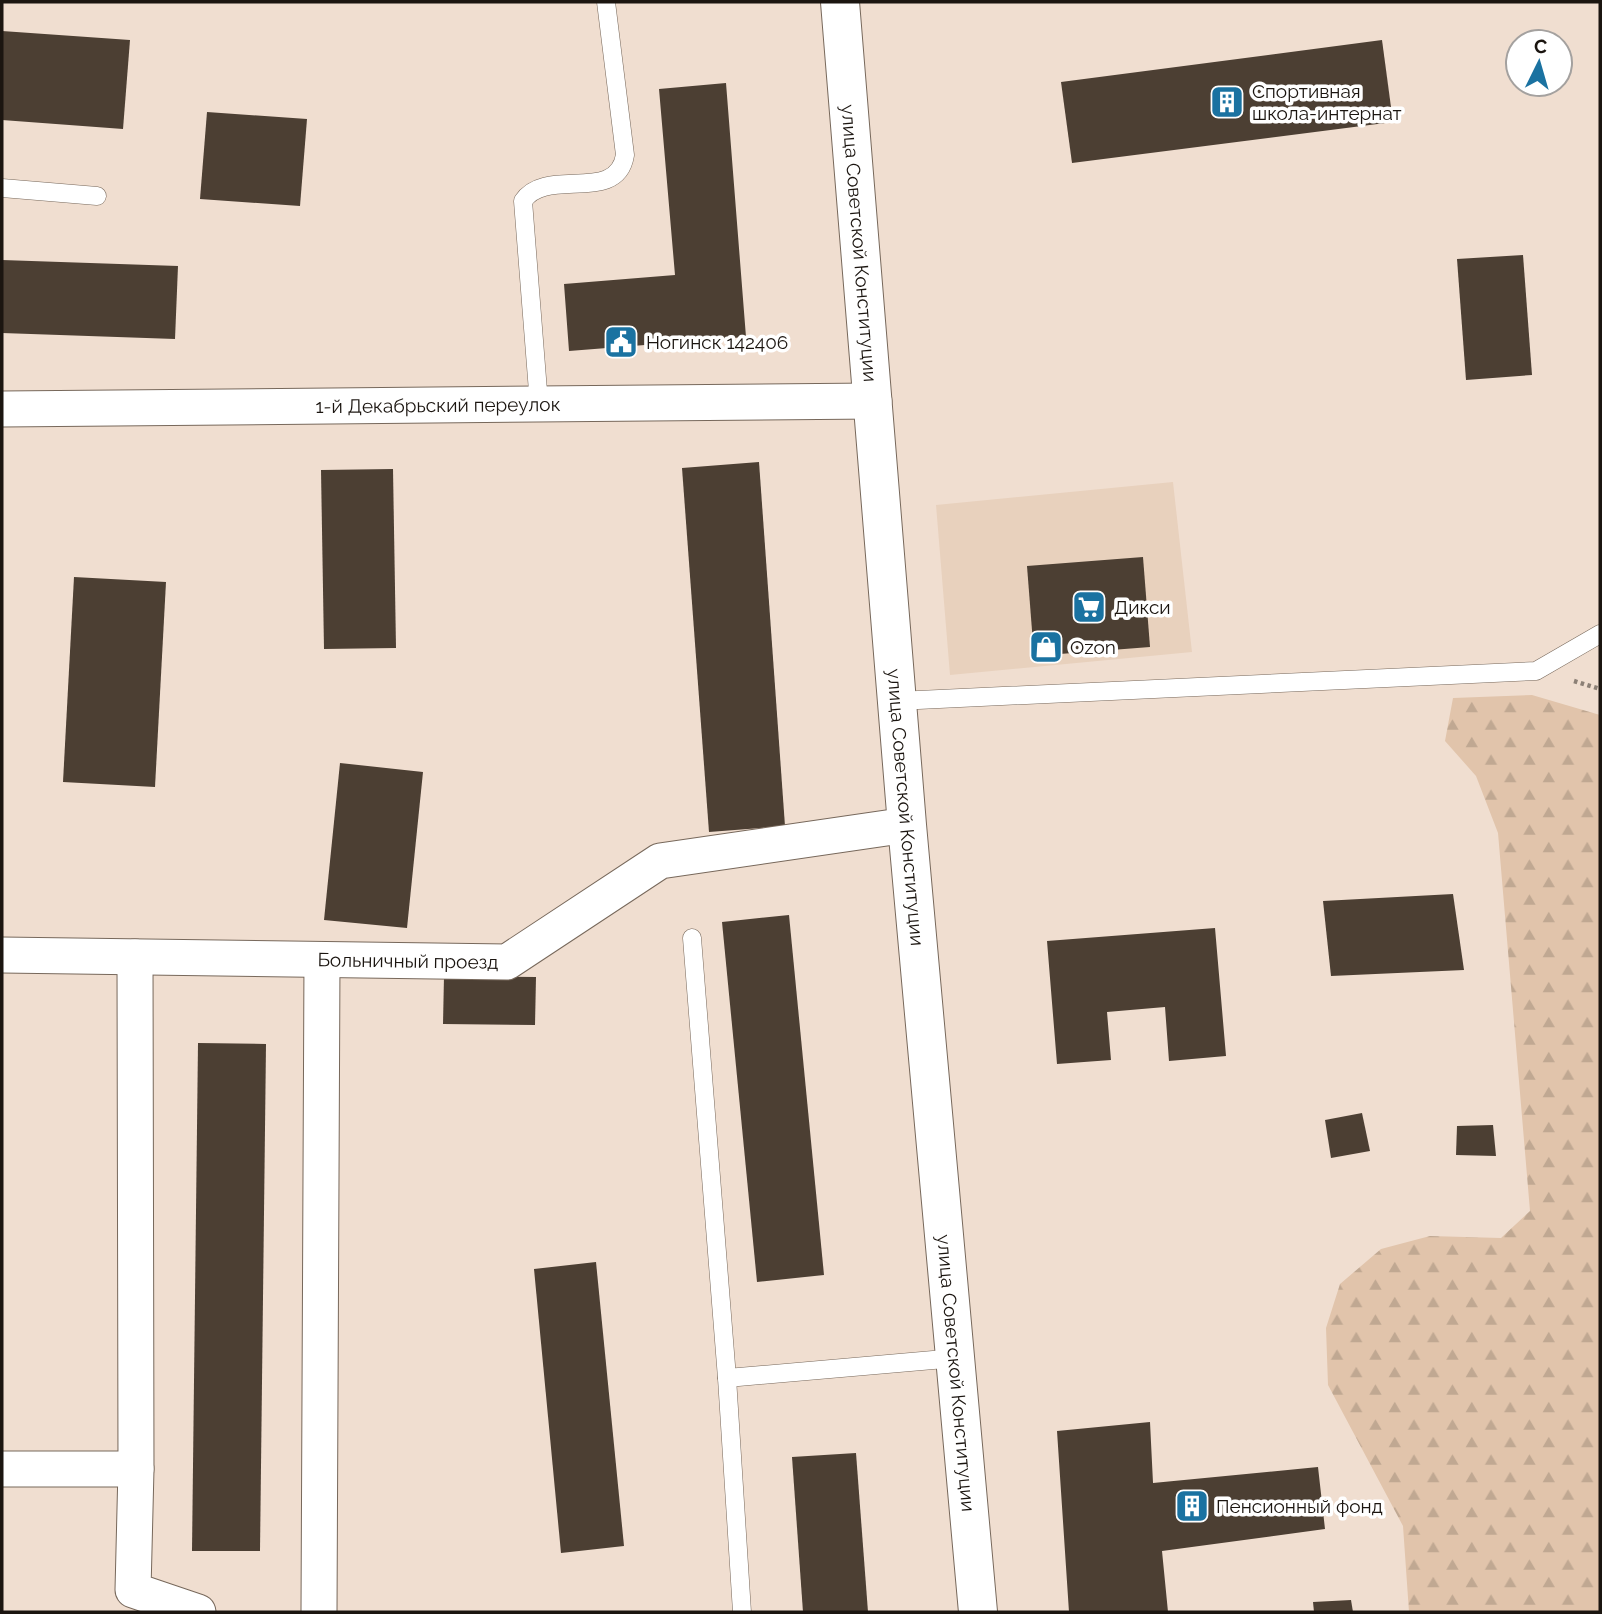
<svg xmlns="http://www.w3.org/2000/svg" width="1602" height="1614" font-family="Raleway,sans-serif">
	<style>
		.built { fill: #e8d1bd }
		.forest { fill: url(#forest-firs) }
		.building { fill: #4c3f33 }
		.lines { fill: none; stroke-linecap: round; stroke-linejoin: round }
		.lane-casing { stroke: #77685b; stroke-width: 19 }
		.street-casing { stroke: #77685b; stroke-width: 37 }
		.secondary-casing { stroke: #77685b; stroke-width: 40 }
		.path { stroke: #8c8076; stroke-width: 4.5; stroke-dasharray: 3.5 3.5; stroke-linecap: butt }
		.lane { stroke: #fff; stroke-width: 18 }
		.street { stroke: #fff; stroke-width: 35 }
		.secondary { stroke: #fff; stroke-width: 38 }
		.labels { text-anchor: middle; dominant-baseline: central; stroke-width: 7; stroke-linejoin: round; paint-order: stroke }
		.poi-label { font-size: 19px; fill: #1b1510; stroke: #fff; text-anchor: start }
		.street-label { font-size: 19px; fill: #1b1510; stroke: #fff }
	</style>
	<defs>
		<pattern id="forest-firs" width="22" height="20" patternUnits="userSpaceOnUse" patternTransform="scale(1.75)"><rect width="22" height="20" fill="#e1c4ab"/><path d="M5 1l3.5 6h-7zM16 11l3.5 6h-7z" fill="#c0a892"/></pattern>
	</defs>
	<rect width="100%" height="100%" fill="#f0ded0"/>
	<polygon class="built" points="1173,482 1192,652 950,675 936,505"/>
	<polygon class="forest" points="1532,695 1600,715 1600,1612 1409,1612 1403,1526 1328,1385 1326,1328 1340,1284 1381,1249 1430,1236 1501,1238 1530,1211 1498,833 1476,776 1445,741 1453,698"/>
	<g class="building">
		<polygon points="2,31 130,40 123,129 2,120"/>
		<polygon points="1382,40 1393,122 1072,163 1061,82"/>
		<polygon points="726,83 746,337 569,351 564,284 675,275 659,89"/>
		<polygon points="207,112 307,119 300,206 200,199"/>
		<polygon points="1523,255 1532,375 1466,380 1457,259"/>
		<polygon points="2,260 178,266 175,339 2,333"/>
		<polygon points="759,462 785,826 709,832 682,468"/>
		<polygon points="393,469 396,648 324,649 321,470"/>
		<polygon points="1143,557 1150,647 1034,656 1027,566"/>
		<polygon points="74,577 166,582 155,787 63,782"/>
		<polygon points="340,763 423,772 407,928 324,920"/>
		<polygon points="1453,894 1464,970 1331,976 1323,901"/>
		<polygon points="789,915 824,1275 757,1282 722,922"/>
		<polygon points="1215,928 1226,1056 1169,1061 1165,1007 1107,1012 1111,1060 1057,1064 1047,941"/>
		<polygon points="444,976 536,977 535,1025 443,1024"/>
		<polygon points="198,1043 266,1044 260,1551 192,1551"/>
		<polygon points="1362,1113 1370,1151 1331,1158 1325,1120"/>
		<polygon points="1493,1125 1496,1156 1456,1155 1457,1126"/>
		<polygon points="596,1262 624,1546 561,1553 534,1269"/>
		<polygon points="1150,1422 1153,1483 1318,1467 1325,1529 1162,1551 1168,1612 1069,1612 1057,1431"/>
		<polygon points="856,1453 868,1612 803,1612 792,1457"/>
		<polygon points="1351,1600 1353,1612 1314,1612 1313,1602"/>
	</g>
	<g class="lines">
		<defs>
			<g id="lane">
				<polyline points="2,188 97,196"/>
				<path d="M539,404L523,201C546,166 617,205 625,155L606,2"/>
				<polyline points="897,701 1536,671 1600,634"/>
				<polyline points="692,938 727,1378 742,1612"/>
				<polyline points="727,1378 956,1358"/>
			</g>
			<g id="street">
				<path id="s1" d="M2,409L874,401"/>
				<path id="s2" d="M2,955L507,962L660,861L907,825"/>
				<polyline points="2,1469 136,1469 135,957"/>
				<polyline points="136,1469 133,1590 198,1612"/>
				<polyline points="319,1612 322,960"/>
			</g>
			<g id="secondary">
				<path id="s3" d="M840,2L907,825L978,1612"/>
			</g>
		</defs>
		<use href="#lane" class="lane-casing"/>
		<use href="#street" class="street-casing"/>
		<use href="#secondary" class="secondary-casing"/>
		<polyline class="path" points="1574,681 1600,689"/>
		<use href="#lane" class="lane"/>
		<use href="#street" class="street"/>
		<use href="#secondary" class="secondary"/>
	</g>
	<defs>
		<symbol id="building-square" viewBox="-11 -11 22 22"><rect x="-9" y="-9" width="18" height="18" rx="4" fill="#1a72a1" stroke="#fff"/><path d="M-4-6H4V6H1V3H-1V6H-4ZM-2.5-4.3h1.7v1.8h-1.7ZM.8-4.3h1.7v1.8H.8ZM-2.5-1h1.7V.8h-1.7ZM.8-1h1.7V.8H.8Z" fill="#fff"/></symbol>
		<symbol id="civic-square" viewBox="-11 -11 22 22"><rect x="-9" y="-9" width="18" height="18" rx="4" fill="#1a72a1" stroke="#fff"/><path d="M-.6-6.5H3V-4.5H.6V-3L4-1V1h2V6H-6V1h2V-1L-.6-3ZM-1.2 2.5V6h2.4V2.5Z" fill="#fff"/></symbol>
		<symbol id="supermarket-square" viewBox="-11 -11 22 22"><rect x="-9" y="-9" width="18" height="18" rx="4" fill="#1a72a1" stroke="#fff"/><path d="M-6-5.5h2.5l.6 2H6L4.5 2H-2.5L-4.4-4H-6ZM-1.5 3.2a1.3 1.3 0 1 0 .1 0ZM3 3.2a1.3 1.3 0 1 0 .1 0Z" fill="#fff"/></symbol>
		<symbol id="shop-square" viewBox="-11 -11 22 22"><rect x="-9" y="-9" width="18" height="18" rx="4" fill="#1a72a1" stroke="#fff"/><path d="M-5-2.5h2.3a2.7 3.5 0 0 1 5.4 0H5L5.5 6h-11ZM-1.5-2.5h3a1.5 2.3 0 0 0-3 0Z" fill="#fff"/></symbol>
	</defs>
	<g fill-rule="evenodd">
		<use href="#building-square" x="1208" y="83" width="38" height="38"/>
		<use href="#civic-square" x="602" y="323" width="38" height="38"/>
		<use href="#supermarket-square" x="1070" y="588" width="38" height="38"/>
		<use href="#shop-square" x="1027" y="628" width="38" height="38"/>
		<use href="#building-square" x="1173" y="1487" width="38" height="38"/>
	</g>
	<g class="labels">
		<g class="poi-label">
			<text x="1252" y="91">Спортивная<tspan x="1252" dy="22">школа-интернат</tspan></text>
			<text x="646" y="342">Ногинск 142406</text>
			<text x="1114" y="607">Дикси</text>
			<text x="1070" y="647">Ozon</text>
			<text x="1216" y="1506">Пенсионный фонд</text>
		</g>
		<g class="street-label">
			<text stroke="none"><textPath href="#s3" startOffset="242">улица Советской Конституции</textPath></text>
			<text stroke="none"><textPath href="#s1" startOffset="436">1-й Декабрьский переулок</textPath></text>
			<text stroke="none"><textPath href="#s3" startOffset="808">улица Советской Конституции</textPath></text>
			<text stroke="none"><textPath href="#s2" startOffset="406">Больничный проезд</textPath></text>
			<text stroke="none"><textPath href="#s3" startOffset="1376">улица Советской Конституции</textPath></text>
		</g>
	</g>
	<rect width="1602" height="1614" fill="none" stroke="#1b1510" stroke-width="7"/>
	<g transform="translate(1539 63) rotate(5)"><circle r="33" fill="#ffffff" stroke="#a4a19f" stroke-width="2"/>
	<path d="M0-5L12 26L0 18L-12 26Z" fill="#1a72a1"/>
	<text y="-10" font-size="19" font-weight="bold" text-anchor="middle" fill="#1b1510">С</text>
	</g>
</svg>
